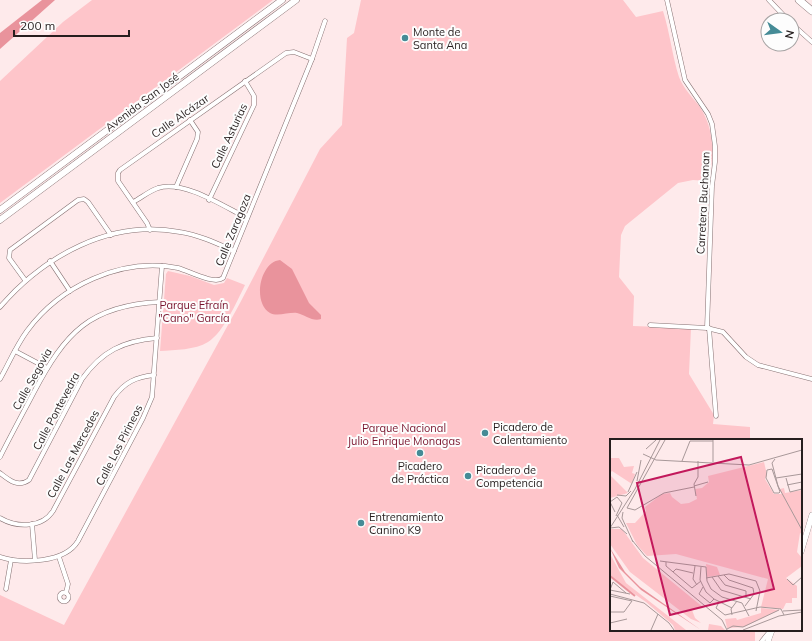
<svg xmlns="http://www.w3.org/2000/svg" width="812" height="641" font-family="Mulish,sans-serif">
	<style>
		.green { fill: #fec5ca }
		.water { fill: #e9939c }
		.lines { fill: none; stroke-linecap: round; stroke-linejoin: round }
		.street-casing { stroke: #867172; stroke-width: 5 }
		.secondary-casing { stroke: #867172; stroke-width: 6 }
		.primary-casing { stroke: #867172; stroke-width: 7 }
		.highway-casing { stroke: #867172; stroke-width: 8 }
		.street { stroke: #fff; stroke-width: 4 }
		.secondary { stroke: #fff; stroke-width: 5.5 }
		.primary { stroke: #fff; stroke-width: 6 }
		.highway { stroke: #fff; stroke-width: 7 }
		.poi-dot { fill: #458b96; stroke: #fdfdfd; stroke-width: 1.5 }
		.labels { text-anchor: middle; dominant-baseline: central; stroke-width: 4; stroke-linejoin: round; paint-order: stroke }
		.poi-label { font-size: 11px; fill: #261e1e; stroke: #fdfdfd; text-anchor: start }
		.street-label { font-size: 11px; fill: #261e1e; stroke: #fdfdfd }
		.park-label { font-size: 11px; fill: #79142d; stroke: #fdfdfd }
		.inset-river { fill: none; stroke: #e9939c; stroke-width: 2 }
		.inset-road { fill: none; stroke: #a89899; stroke-width: 1 }
		.view { fill: #c2185b; fill-opacity: 0.15; stroke: #c2185b; stroke-width: 2 }
		.inset-edge { fill: none; stroke: #261e1e; stroke-width: 2 }
	</style>
	<rect width="100%" height="100%" fill="#feeaeb"/>
	<g class="green">
		<polygon points="92,0 273,0 0,203 0,81 63,22"/>
		<path d="M361,0H623L636,17L663,11C670,33 672,55 679,77C683,88 693,98 700,107C714,129 716,157 707,181L693,180L678,183L625,226L621,235L619,277L634,296L633,326L691,328L689,374L714,415L713,424L750,427V440H611V630H755V641H0V595L64,625L240,303L320,149L342,125L347,38L354,33Z"/>
		<path d="M168,271L190,276L214,285L224,283L227,278L245,285C237,301 224,332 208,342C195,350 175,350 160,351L166,274Z"/>
	</g>
	<g class="water">
		<polygon points="42,0 55,0 0,49 0,33"/>
		<path d="M280,260L292,269L309,303L321,315V319C313,322 305,315 297,313C289,312 277,317 270,313C252,302 260,262 280,260Z"/>
	</g>
	<g class="lines">
		<defs>
			<g id="street">
				<polyline points="667,0 685,80 708,114 712,124 715,146 715,162 712,186 707,328"/>
				<polyline points="769,0 788,20"/>
				<polyline points="792,24 812,42"/>
				<polyline points="176,187 197,139 198,132 190,120"/>
				<polyline points="209,200 254,105 254,96 245,81"/>
				<path d="M133,202C141,198 149,191 158,188C184,180 223,206 247,218"/>
				<polyline points="150,230 147,223 118,181 118,173 120,170 286,53 294,52 312,59"/>
				<polyline points="50,261 70,291"/>
				<polyline points="25,280 9,258 10,250 78,200 84,199 88,202 111,235"/>
				<path d="M0,307C44,256 110,219 180,232C199,235 216,243 234,251"/>
				<polyline points="650,325 707,328 723,332 746,357 758,365 812,379"/>
				<polyline points="709,328 716,416"/>
				<polyline points="15,351 47,368"/>
				<path d="M0,379C9,363 16,346 27,331C60,286 121,257 178,268C189,271 214,285 223,278L312,59L325,21"/>
				<path d="M0,457C11,435 23,413 34,392C65,333 90,305 160,302"/>
				<path d="M0,473C9,480 18,488 29,480L82,379C102,351 123,341 157,338"/>
				<path d="M0,518C17,528 42,528 53,511L114,397C125,382 136,377 154,375"/>
				<polyline points="32,524 35,560"/>
				<path d="M0,557C22,564 65,563 78,541L143,418L152,397L162,266"/>
				<polyline points="59,557 68,584 66,593"/>
				<polyline points="6,589 11,560"/>
				<circle cx="64" cy="597" r="4.5"/>
				<polyline points="762,641 771,630"/>
			</g>
			<g id="secondary">
				<polyline points="801,552 812,515"/>
				<polyline points="768,641 772,630"/>
			</g>
			<g id="primary">
				<polyline points="0,210 282,0"/>
				<polyline points="0,220 296,0"/>
			</g>
			<polyline id="highway" points="799,0 812,11"/>
		</defs>
		<use href="#street" class="street-casing"/>
		<use href="#secondary" class="secondary-casing"/>
		<use href="#primary" class="primary-casing"/>
		<use href="#highway" class="highway-casing"/>
		<use href="#street" class="street"/>
		<use href="#secondary" class="secondary"/>
		<use href="#primary" class="primary"/>
		<use href="#highway" class="highway"/>
	</g>
	<g class="poi-dot">
		<circle cx="405" cy="38" r="4"/>
		<circle cx="485" cy="433" r="4"/>
		<circle cx="420" cy="453" r="4"/>
		<circle cx="468" cy="476" r="4"/>
		<circle cx="361" cy="523" r="4"/>
	</g>
	<g class="labels">
		<g class="poi-label">
			<text x="413" y="32">Monte de<tspan x="413" dy="13">Santa Ana</tspan></text>
			<text x="493" y="427">Picadero de<tspan x="493" dy="13">Calentamiento</tspan></text>
			<text x="420" y="466" text-anchor="middle">Picadero<tspan x="420" dy="13">de Práctica</tspan></text>
			<text x="476" y="470">Picadero de<tspan x="476" dy="13">Competencia</tspan></text>
			<text x="369" y="517">Entrenamiento<tspan x="369" dy="13">Canino K9</tspan></text>
		</g>
		<g class="street-label">
			<text transform="translate(142 102) rotate(-37)">Avenida San José</text>
			<text transform="translate(180 116) rotate(-35)">Calle Alcázar</text>
			<text transform="translate(229 136) rotate(-65)">Calle Asturias</text>
			<text transform="translate(703 203) rotate(-87)">Carretera Buchanan</text>
			<text transform="translate(233 230) rotate(-68)">Calle Zaragoza</text>
			<text transform="translate(32 379) rotate(-61)">Calle Segovia</text>
			<text transform="translate(56 411) rotate(-62)">Calle Pontevedra</text>
			<text transform="translate(119 445) rotate(-63)">Calle Los Pirineos</text>
			<text transform="translate(73 454) rotate(-62)">Calle Las Mercedes</text>
		</g>
		<g class="park-label">
			<text x="194" y="305">Parque Efraín<tspan x="194" dy="13">"Cano" García</tspan></text>
			<text x="404" y="428">Parque Nacional<tspan x="404" dy="13">Julio Enrique Monagas</tspan></text>
		</g>
	</g>
	<g transform="translate(610 439)">
		<rect width="192" height="192" fill="#feeaeb"/>
		<path d="M0,19H9L14,28L24,27L22,34L25,35L22,45L2,32L0,34ZM154,23L157,36L155,40L164,55H172L170,50L174,49L175,54L192,51V95L190,94L187,113L192,119V127L176,139L187,147V159H182V164H176L173,170L151,168L158,140L66,115L37,117L27,106L16,84H25L36,72L35,68L52,55L60,54L62,58L71,65L79,64L87,60L85,50L92,49L99,43L98,37ZM0,36L18,54L0,59ZM12,90L33,119L94,169L82,171L85,179L91,184L81,180L20,133L0,105L1,90ZM0,115L16,144L76,191H65L63,186L36,163L0,138ZM96,125L107,128L110,136L97,138ZM151,169L169,171L134,188L117,189L115,180L126,179L127,181L151,174ZM99,185L111,187L115,191H98Z" fill="#fec5ca"/>
		<path d="M0,109L15,133L30,148L91,191L31,151L9,129Z" fill="#e9939c"/>
		<path class="inset-river" d="M0,137L25,157"/>
		<path class="inset-road" d="M55,1L17,69L25,71L54,54L84,48M36,10L46,1M33,15L46,21L139,26L192,11M165,20L162,24L168,47L192,91M72,22L80,2H103M103,23V1M162,30L170,53L169,54H164L156,39L157,31ZM166,39L192,35M176,39L180,53L192,50M27,42L31,21M177,46L192,43M84,47L98,43M18,53L27,33M7,56L16,57L21,52M86,57L84,45L88,38V22M5,73L0,63L7,58L12,64L6,77M13,73L12,79L23,103M7,76L14,88M0,89L25,50L50,1M0,89L9,88L17,95M22,101L35,117L112,181L117,191M50,122L96,128L97,142L101,150L112,158L132,164L139,177M56,123V127L82,149L91,142M85,127L83,140L87,146M91,128L90,141L96,153L104,160L122,169M63,133L66,130L83,134M114,136L119,141L143,149L144,155L135,167M108,137L115,146L136,152V158M102,138L111,151L141,160M96,139L119,135L146,142L150,152L146,172M177,140L183,146L192,138M93,148L89,155L100,164L104,160M0,151L3,143L16,154M0,151L20,155M0,155L34,164L59,184L64,191M0,157L22,162L14,173H0M109,163L106,169L115,176L150,168L171,170L174,176M173,172L192,171M122,176L121,170L127,162M0,184L17,180M117,190L123,187L133,188L169,171M41,191L48,175M133,191L169,177L192,173"/>
		<path class="view" d="M131,18L164,150L60,176L27,44Z"/>
		<rect width="192" height="192" class="inset-edge"/>
	</g>
	<g transform="translate(780 32) rotate(104)"><circle r="19" fill="#fdfdfd" stroke="#a7a4a4"/>
	<path d="M0-3L7 15L0 10L-7 15Z" fill="#458b96"/>
	<text y="-6" font-size="11" font-weight="bold" text-anchor="middle" fill="#261e1e">N</text>
	</g>
	<path d="M14 30v6h115v-6" fill="none" stroke="#261e1e" stroke-width="2"/>
	<text x="20" y="30" font-size="12" fill="#261e1e" stroke="#fdfdfd" stroke-width="3" paint-order="stroke">200 m</text>
</svg>
